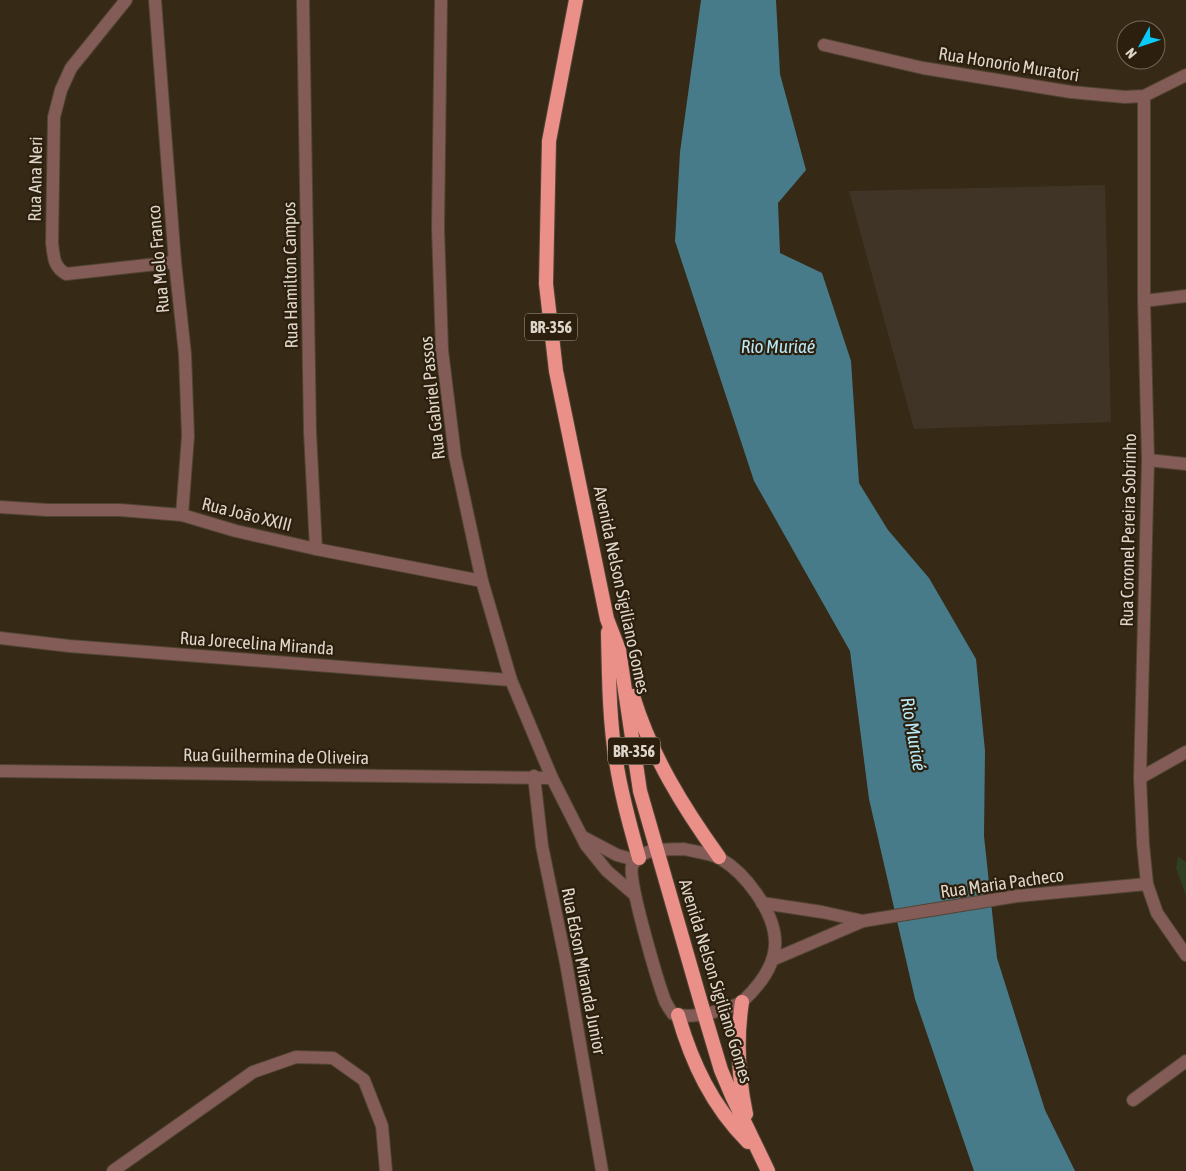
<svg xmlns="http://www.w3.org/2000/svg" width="1186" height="1171" font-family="'Asap Condensed',sans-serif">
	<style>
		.education { fill: #3f3425 }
		.green { fill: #303e24 }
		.water { fill: #477b8a }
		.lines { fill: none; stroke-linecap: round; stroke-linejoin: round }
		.service-casing { stroke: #514533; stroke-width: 14 }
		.minor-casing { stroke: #514533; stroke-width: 14 }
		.tertiary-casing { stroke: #514533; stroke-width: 14 }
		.trunk-casing { stroke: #514533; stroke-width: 16 }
		.service { stroke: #835b57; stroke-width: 12 }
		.minor { stroke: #835b57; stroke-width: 12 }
		.tertiary { stroke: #835b57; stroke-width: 12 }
		.trunk { stroke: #eb9089; stroke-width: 14 }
		.labels { text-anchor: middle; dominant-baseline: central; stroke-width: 4.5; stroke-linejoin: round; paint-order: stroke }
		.shield { fill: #2c1f0d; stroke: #a99f92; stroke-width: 1 }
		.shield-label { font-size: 16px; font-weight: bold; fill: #ded6cb }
		.street-label { font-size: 18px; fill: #ded6cb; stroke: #2c1f0d }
		.water-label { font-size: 19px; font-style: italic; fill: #b7e8f7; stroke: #2c1f0d }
	</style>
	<rect width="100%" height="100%" fill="#362916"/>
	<polygon class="education" points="1105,185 1111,422 914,429 849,191"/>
	<polygon class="green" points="1178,856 1186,862 1186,896 1176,868"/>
	<polygon class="water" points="701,0 776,0 780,74 806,170 778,203 780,253 822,273 851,361 859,483 888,530 929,578 976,659 985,751 984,836 997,958 1045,1110 1075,1171 974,1171 915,999 869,799 850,651 754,481 675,241 680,152"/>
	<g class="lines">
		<defs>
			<polyline id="service" points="1133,1100 1186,1061"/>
			<g id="minor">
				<path d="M126,0L71,68L61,90L54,117L52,243C54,257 53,266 66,274L175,262"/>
				<polyline points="155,0 175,262 185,354 188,436 182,515"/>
				<polyline points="303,0 310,432 316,549"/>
				<polyline points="441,0 438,228 442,350 455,456 482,581 511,680 552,778 586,845 607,871 635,895"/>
				<polyline points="824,45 923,68 1071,92 1125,97 1144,96 1186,75"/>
				<polyline points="1144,96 1144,301 1148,460 1140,778 1143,844 1147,884"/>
				<polyline points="1144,301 1186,296"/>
				<polyline points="1148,460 1186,464"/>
				<polyline points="0,507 47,510 120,510 182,515 236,531 316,549 482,581"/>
				<polyline points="0,638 69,646 511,680"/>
				<polyline points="0,771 552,778"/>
				<polyline points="534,776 542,846 566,963 602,1171"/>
				<polyline points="1140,778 1186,752"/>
				<polyline points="583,837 617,855 635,860"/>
				<polyline points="113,1171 253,1072 296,1057 333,1058 364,1080 382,1126 386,1171"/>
			</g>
			<g id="tertiary">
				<path d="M684,849C696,852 711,853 721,859C745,873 773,910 775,939C777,964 760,985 743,1001C739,1005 731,1006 725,1008C708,1015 692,1018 673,1014C670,1010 667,1005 665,1001C658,982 628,882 632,866C632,865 636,860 636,859C649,847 668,850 684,849Z"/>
				<polyline points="762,903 822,912 863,921"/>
				<polyline points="772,960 863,921 1017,896 1147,884 1157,913 1186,955"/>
			</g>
			<g id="trunk">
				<polyline points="576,0 549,141 546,284 556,371 607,619 619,650 640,791 701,1003 721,1070 732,1096 768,1171"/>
				<path d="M608,632C609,675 609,718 616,761C621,794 630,826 639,858"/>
				<path d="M633,696C651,755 683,807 719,857"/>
				<path d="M742,1002C736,1041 738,1076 746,1114"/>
				<path d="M678,1015C692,1063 712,1106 748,1142"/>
			</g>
		</defs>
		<use href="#service" class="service-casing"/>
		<use href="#minor" class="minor-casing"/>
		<use href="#tertiary" class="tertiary-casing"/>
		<use href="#trunk" class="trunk-casing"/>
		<use href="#service" class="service"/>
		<use href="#minor" class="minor"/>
		<use href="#tertiary" class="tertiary"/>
		<use href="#trunk" class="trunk"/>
	</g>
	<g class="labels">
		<g class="shield">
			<rect x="525" y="313.5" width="52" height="27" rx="4"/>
			<rect x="608" y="737.5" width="52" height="27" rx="4"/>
		</g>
		<g class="shield-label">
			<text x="551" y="327">BR-356</text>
			<text x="634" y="751">BR-356</text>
		</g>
		<g class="street-label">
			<text transform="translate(1009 64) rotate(9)">Rua Honorio Muratori</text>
			<text transform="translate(35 179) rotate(-89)">Rua Ana Neri</text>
			<text transform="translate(158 259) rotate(-95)">Rua Melo Franco</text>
			<text transform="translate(290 275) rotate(-91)">Rua Hamilton Campos</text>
			<text transform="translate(432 398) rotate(-96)">Rua Gabriel Passos</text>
			<text transform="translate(247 514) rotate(14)">Rua João XXIII</text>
			<text transform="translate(1128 530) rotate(-89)">Rua Coronel Pereira Sobrinho</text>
			<text transform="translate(622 590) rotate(78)">Avenida Nelson Sigiliano Gomes</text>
			<text transform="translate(257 643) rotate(4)">Rua Jorecelina Miranda</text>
			<text transform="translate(276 756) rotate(1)">Rua Guilhermina de Oliveira</text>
			<text transform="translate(1002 883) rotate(-8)">Rua Maria Pacheco</text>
			<text transform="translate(584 971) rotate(79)">Rua Edson Miranda Junior</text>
			<text transform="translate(716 981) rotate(73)">Avenida Nelson Sigiliano Gomes</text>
		</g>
		<g class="water-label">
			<text x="778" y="346">Rio Muriaé</text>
			<text transform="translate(914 734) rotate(80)">Rio Muriaé</text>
		</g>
	</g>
	<g transform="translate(1141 45) rotate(230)"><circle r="24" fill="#2c1f0d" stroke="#736859"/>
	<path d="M0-4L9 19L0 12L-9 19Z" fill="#09cafa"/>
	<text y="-8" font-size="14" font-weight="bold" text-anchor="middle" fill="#ded6cb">N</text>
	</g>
</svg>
